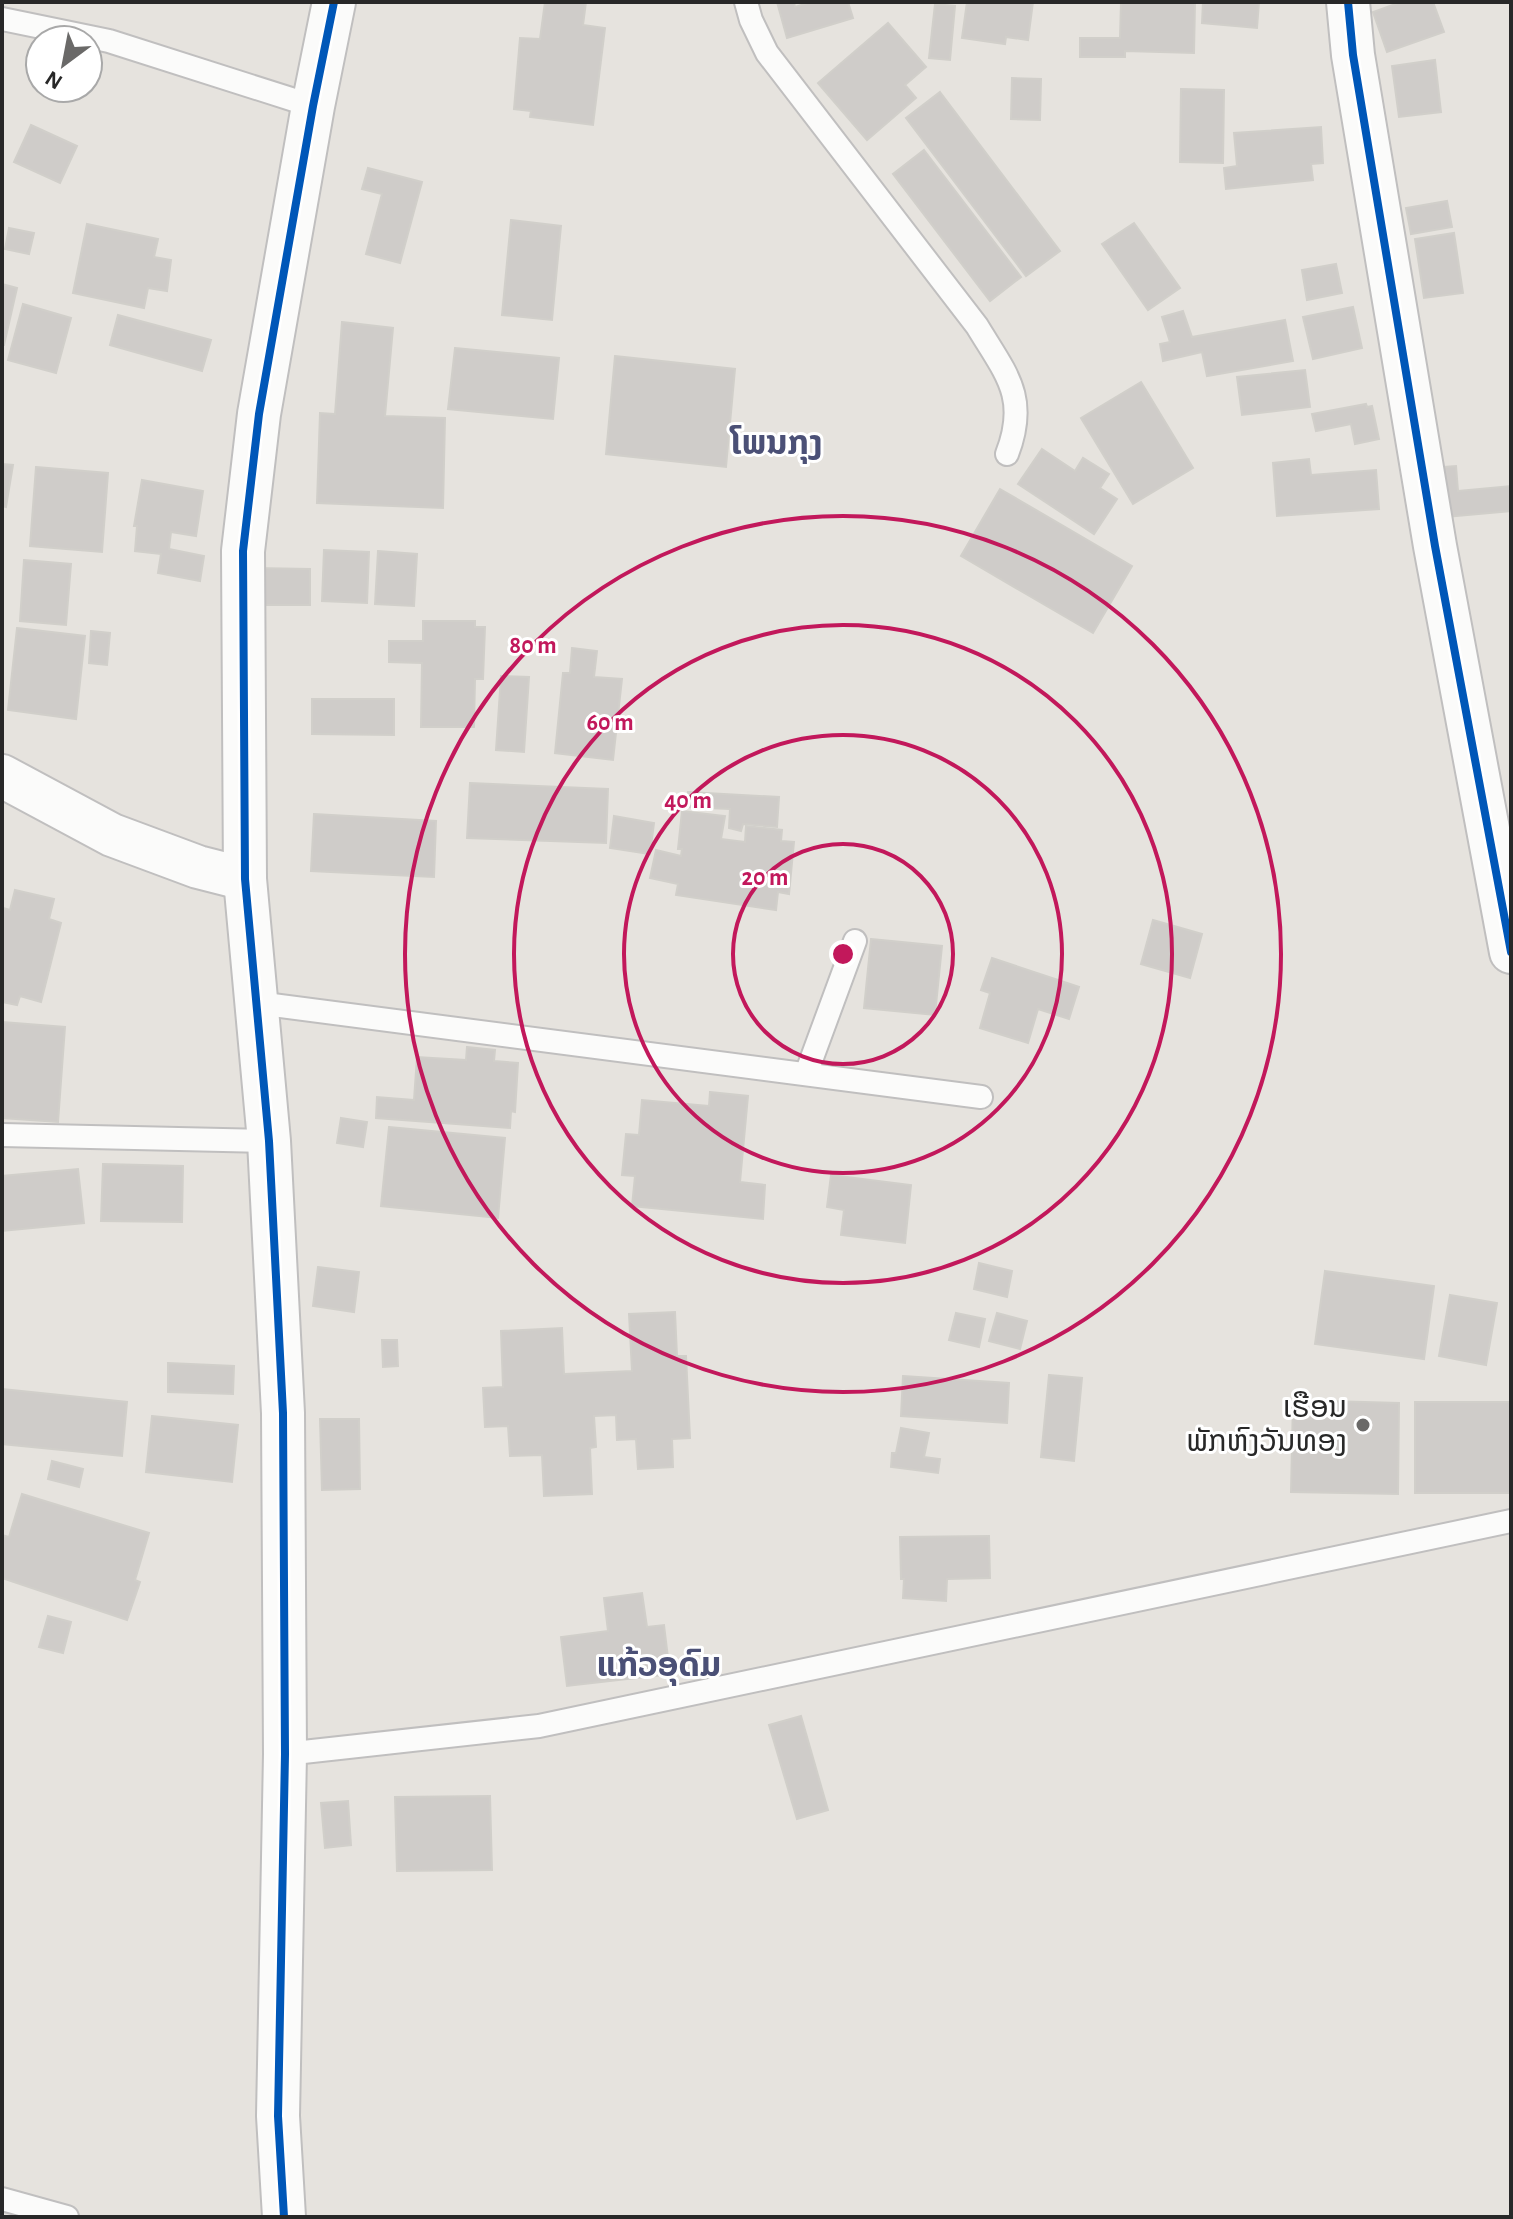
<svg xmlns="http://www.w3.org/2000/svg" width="1513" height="2219" font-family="'Alegreya Sans','Noto Sans Lao',sans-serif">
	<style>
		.building { fill: #cfccc9; stroke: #d1cfca; stroke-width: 2 }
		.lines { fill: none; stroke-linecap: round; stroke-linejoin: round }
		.lane-casing { stroke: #c0bfbf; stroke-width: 26 }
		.street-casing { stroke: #c0bfbf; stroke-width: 46 }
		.lane { stroke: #fbfbfa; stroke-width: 22 }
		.street { stroke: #fbfbfa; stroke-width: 42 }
		.cycleway-casing { stroke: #fff; stroke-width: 13 }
		.cycleway { stroke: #0057b8; stroke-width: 8 }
		.ring { fill: none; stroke: #c2185b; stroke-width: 4 }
		.poi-dot { fill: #6a6968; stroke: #fff; stroke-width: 3 }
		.labels { text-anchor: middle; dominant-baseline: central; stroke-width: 6; stroke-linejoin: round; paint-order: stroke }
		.poi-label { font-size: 30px; fill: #282828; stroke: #fff; text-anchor: end }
		.quarter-label { font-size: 34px; font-weight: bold; fill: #4b5076; stroke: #fff }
		.centre { fill: #c2185b; stroke: #fff; stroke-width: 4 }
		.ring-label { font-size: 24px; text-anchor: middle; font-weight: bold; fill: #c2185b; stroke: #fff; stroke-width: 6; stroke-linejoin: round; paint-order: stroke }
	</style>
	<rect width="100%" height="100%" fill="#e6e3de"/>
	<g class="building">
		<polygon points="545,2 586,2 583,25 605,28 593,125 530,117 531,111 514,109 520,38 540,39"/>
		<polygon points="777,2 794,2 795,7 811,2 848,2 853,18 787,38"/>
		<polygon points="967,2 1033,2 1028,40 1006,37 1005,44 962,38"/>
		<polygon points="1121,2 1195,2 1194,53 1125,51 1125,57 1080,57 1080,38 1120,38"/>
		<polygon points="1203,2 1259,2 1257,28 1202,23"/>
		<polygon points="1401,2 1433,2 1444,32 1387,52 1373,12"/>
		<polygon points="935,4 955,6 950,60 929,58"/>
		<polygon points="888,23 926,67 905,85 916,98 867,140 818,83"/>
		<polygon points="1435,60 1441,112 1399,117 1392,66"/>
		<polygon points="1012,78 1041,79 1040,120 1011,119"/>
		<polygon points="1181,89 1224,90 1223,163 1180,162"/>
		<polygon points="940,92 1060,251 1026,276 906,118"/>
		<polygon points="31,125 77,146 60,183 14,162"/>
		<polygon points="1321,127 1323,163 1311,164 1313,180 1226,189 1224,168 1237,166 1234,133"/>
		<polygon points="924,150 1021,277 990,301 893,174"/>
		<polygon points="368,168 422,182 400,263 366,254 382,194 362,189"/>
		<polygon points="1447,201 1452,227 1411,234 1406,208"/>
		<polygon points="511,220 561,226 552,320 502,315"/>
		<polygon points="1134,223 1180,288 1148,310 1102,244"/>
		<polygon points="87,224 158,239 154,257 171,260 167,291 148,288 144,308 73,293"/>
		<polygon points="9,228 34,233 29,254 5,249"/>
		<polygon points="1454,233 1463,293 1424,298 1415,239"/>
		<polygon points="1336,264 1342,293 1307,300 1302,270"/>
		<polygon points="2,284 17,288 4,345 2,345"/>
		<polygon points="23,304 71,318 56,373 8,360"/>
		<polygon points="1353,307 1362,348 1313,359 1303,317"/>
		<polygon points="1183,311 1192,337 1285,320 1293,361 1207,376 1202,352 1163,361 1160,344 1170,342 1162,317"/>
		<polygon points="118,315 211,340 202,371 110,345"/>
		<polygon points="342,322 393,328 385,416 445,418 443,508 317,503 320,413 335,414"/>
		<polygon points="455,348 559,358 553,419 448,409"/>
		<polygon points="615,356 735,369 726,467 606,454"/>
		<polygon points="1305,370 1310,407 1242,415 1237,377"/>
		<polygon points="1141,382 1193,468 1133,504 1081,418"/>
		<polygon points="1366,404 1367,407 1372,406 1379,439 1355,444 1351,424 1316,431 1312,414"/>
		<polygon points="1042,449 1075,471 1083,458 1109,474 1100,488 1117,499 1094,534 1018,484"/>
		<polygon points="1309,459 1311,475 1376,470 1379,509 1277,516 1273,463"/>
		<polygon points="2,464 13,465 6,507 2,506"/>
		<polygon points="1456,466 1458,491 1511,486 1511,511 1435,518 1430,468"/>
		<polygon points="36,467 108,473 102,552 30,546"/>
		<polygon points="142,480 203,491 196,536 171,532 169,549 204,556 200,581 158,573 161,554 135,551 137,526 134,526"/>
		<polygon points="1000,489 1132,566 1093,633 961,556"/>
		<polygon points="324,550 369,552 367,603 322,601"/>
		<polygon points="378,551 417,554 414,606 375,604"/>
		<polygon points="24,560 71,564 66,625 20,621"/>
		<polygon points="253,568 310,569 310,605 253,605"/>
		<polygon points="423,621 475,621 475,627 485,627 483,679 475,679 474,727 421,727 422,663 389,662 389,641 423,641"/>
		<polygon points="17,628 85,636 76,719 8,710"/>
		<polygon points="91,631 110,633 107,665 89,663"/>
		<polygon points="572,648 597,651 594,677 622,679 613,760 555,753 563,673 570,673"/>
		<polygon points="501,676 529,677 524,752 496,750"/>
		<polygon points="312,699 394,699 394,735 312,734"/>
		<polygon points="470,783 608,789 606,843 467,838"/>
		<polygon points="688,792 779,797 777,827 743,824 741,831 729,828 730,809 687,807"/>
		<polygon points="682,811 725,816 721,839 745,842 746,826 782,830 781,841 794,842 789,894 778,892 776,910 676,895 678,884 650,878 656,850 681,856 682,849 678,849"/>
		<polygon points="314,814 436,821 434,877 311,871"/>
		<polygon points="614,816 654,823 650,854 610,848"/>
		<polygon points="15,890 54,899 49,919 61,923 41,1002 20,996 17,1005 2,1002 2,910 3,908 10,910"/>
		<polygon points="1153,920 1202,934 1190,978 1141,964"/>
		<polygon points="871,939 942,946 935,1015 864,1008"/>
		<polygon points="992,958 1079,987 1069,1019 1038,1009 1028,1043 980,1028 990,993 981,990"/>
		<polygon points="2,1022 65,1027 58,1122 2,1118"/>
		<polygon points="467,1047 495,1050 494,1061 518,1063 515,1112 511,1111 510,1128 376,1118 377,1097 414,1100 417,1057 466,1060"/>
		<polygon points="710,1092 748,1096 740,1182 765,1185 763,1219 632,1206 635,1176 622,1175 626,1134 639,1135 642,1100 709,1106"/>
		<polygon points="341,1118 367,1122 363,1147 337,1143"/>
		<polygon points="389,1127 505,1138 498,1218 381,1206"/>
		<polygon points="103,1164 183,1166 182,1222 101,1221"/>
		<polygon points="78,1169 84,1223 2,1231 2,1176"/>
		<polygon points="831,1175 911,1185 905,1243 841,1235 844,1210 827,1207"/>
		<polygon points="979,1263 1012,1271 1007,1297 974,1289"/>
		<polygon points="318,1267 359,1272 354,1312 313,1306"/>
		<polygon points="1325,1271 1434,1286 1424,1359 1315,1344"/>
		<polygon points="1450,1295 1497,1303 1486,1365 1439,1356"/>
		<polygon points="675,1312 677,1356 686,1356 690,1438 672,1439 673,1467 638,1469 636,1439 617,1440 616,1415 594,1416 596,1447 590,1448 592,1494 544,1496 542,1455 510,1456 508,1426 485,1427 483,1388 503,1387 501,1331 562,1328 564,1374 632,1371 629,1314"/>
		<polygon points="956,1313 985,1319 979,1347 949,1340"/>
		<polygon points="997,1313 1027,1321 1020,1349 989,1341"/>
		<polygon points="382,1340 397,1340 398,1366 383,1367"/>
		<polygon points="168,1363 234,1366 233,1394 168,1392"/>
		<polygon points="1049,1375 1082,1378 1074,1461 1041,1457"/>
		<polygon points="903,1376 1009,1383 1007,1423 901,1416"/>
		<polygon points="2,1389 127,1402 122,1456 2,1444"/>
		<polygon points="1293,1400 1399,1403 1398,1494 1291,1492"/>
		<rect x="1415" y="1402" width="96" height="91"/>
		<polygon points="152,1416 238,1425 232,1482 146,1472"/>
		<polygon points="320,1419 359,1419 360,1489 322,1490"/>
		<polygon points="901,1428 929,1433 924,1457 940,1459 938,1473 891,1467 892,1453 896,1453"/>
		<polygon points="52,1461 83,1469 79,1487 48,1479"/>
		<polygon points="22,1494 149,1533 135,1580 140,1582 127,1620 2,1578 2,1535 9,1537"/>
		<polygon points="989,1536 990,1578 947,1579 946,1601 903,1598 904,1579 901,1579 900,1537"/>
		<polygon points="642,1593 647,1627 664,1625 670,1674 567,1686 561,1637 608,1631 604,1598"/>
		<polygon points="48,1616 71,1622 63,1653 39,1647"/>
		<polygon points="801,1716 828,1810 797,1819 769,1725"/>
		<polygon points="490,1796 492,1870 397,1871 395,1797"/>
		<polygon points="348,1801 351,1845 325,1848 321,1803"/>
	</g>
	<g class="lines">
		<defs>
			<g id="lane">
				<path d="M746,2L751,20L767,53L977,326C1006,374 1029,397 1007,454"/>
				<polyline points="2,19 109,41 313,106"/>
				<polyline points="257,1003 981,1097"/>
				<polyline points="806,1074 855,941"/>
				<polyline points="2,1135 269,1141"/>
				<polyline points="285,1754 539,1726 1511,1521"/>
				<polyline points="2,2199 67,2217"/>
			</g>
			<g id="street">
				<polyline points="1348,2 1353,55 1435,546 1511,952"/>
				<polyline points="2,776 112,835 198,867 245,879"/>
				<polyline points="284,2217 278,2116 285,1754 283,1413 269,1141 245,879 243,551 259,414 313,106 334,2"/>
			</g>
		</defs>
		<use href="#lane" class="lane-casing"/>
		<use href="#street" class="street-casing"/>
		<use href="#lane" class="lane"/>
		<use href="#street" class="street"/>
		<defs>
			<g id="cycleway">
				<polyline points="1348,2 1353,55 1435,546 1511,952"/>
				<polyline points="284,2217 278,2116 285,1754 283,1413 269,1141 245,879 243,551 259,414 313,106 334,2"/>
			</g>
		</defs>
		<use href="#cycleway" class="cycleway-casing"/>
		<use href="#cycleway" class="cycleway"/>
	</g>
	<g class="ring">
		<circle cx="843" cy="954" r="110"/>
		<circle cx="843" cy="954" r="219"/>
		<circle cx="843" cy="954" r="329"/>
		<circle cx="843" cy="954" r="438"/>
	</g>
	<circle class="poi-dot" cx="1363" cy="1425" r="8"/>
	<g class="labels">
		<g class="poi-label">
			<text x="1347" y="1408">ເຮືອນ<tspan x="1347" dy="34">ພັກຫົງວັນທອງ</tspan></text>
		</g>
		<g class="quarter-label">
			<text x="776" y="444">ໂພນກຸງ</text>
			<text x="659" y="1666">ແກ້ວອຸດົມ</text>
		</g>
	</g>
	<circle cx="843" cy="954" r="12" class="centre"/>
	<g class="ring-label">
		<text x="533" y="653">80 m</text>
		<text x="610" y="730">60 m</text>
		<text x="688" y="808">40 m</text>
		<text x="765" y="885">20 m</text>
	</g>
	<rect width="1513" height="2219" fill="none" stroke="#282828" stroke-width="8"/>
	<g transform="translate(64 64) rotate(212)"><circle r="38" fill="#ffffff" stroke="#a9a9a9" stroke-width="2"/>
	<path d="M0-6L14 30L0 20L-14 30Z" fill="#6a6968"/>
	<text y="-12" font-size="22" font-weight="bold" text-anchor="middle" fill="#282828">N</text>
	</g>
</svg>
